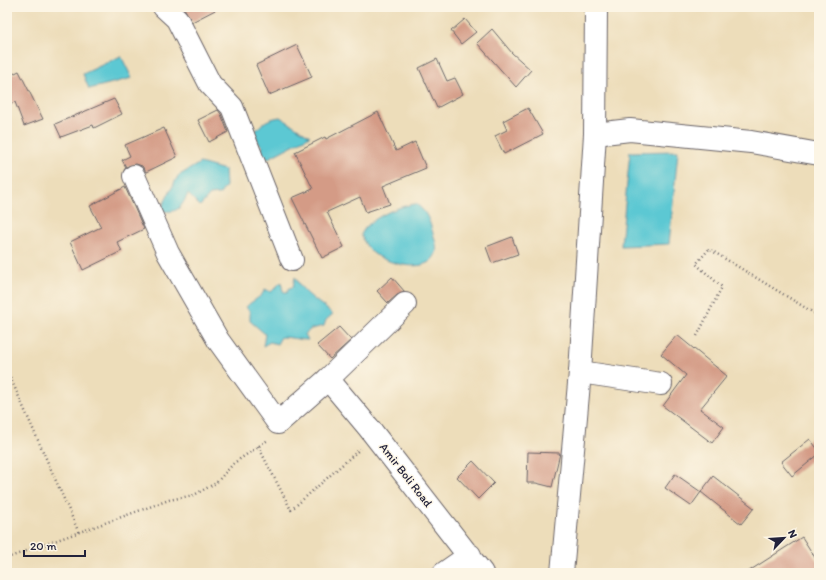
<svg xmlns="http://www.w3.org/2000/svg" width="826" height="580" font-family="Itim,sans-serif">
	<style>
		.water { fill: #5bc8d3; stroke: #3e7587 }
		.building { fill: #d49b86 }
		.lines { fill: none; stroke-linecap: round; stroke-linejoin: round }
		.minor-casing { stroke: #696367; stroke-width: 24 }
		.major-casing { stroke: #696367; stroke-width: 24 }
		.path { stroke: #696367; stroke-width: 2.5; stroke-dasharray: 1 3; stroke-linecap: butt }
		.minor { stroke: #fff; stroke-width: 22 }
		.major { stroke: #fff; stroke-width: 22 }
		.labels { text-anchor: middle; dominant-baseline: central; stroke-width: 3; stroke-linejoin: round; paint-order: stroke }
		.street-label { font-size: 12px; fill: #22223b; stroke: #fcf5e5 }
	</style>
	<rect width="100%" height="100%" fill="#fcf5e5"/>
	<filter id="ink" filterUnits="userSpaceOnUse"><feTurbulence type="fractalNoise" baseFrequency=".025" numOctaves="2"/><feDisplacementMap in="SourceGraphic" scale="8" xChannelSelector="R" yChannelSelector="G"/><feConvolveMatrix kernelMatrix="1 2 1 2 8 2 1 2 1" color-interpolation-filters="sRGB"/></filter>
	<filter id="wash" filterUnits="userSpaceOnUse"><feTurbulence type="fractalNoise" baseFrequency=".012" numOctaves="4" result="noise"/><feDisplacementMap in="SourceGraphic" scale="16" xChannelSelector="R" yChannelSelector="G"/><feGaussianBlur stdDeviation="0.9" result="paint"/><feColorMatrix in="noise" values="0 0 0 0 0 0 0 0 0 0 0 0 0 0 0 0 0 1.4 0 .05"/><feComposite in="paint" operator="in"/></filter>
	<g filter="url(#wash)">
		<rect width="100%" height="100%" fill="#edddba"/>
		<g class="water">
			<polygon points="121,56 132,78 89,89 83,74"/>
			<path d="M280,117L310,136L265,160H261L260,152L263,147L258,142L255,132C262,122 268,119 280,117Z"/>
			<polygon points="678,151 669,244 621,246 630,152"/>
			<path d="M200,163L225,170L226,186L220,194L210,195L200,206L188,194C180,209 178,213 160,211L178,176Z"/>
			<path d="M416,204C426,211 429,219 432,230C434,237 438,246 436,253C428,276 386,263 373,253C367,248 364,242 361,235C367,219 400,205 416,204Z"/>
			<path d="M295,277C303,294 319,302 333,314L326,320L324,326L311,329L305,334L308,340C298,340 291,337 281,337L277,344L270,342L263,346L265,334L250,321V312L246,307C252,300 262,298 265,289L271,292L281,282L283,291L287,293L289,288L293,287Z"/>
		</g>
		<g id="blocks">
			<g class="building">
				<polygon points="187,7 221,7 192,22 184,8"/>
				<polygon points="465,19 476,32 461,44 451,31"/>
				<polygon points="492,29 512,53 531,70 516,87 477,43"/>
				<polygon points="297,45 312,77 269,95 256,65"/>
				<polygon points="437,59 447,81 455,78 463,94 437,108 419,68"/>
				<polygon points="19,71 43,119 24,126 15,102 7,105 7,77"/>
				<polygon points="114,99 122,114 94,128 93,125 61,137 55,124"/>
				<polygon points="528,108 543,134 504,154 495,136 507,130 503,121"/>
				<polygon points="218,110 221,114 228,132 209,142 198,120"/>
				<polygon points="378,112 396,151 415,142 426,168 383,186 390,204 366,212 360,197 327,212 344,247 322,258 292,198 313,189 295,152 325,137 326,139"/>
				<polygon points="164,128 177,157 146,172 142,166 136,164 126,167 122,160 130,156 125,145"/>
				<polygon points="125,187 144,229 117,242 122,251 83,270 70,242 101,227 90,206"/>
				<polygon points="512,237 518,254 492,263 486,247"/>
				<polygon points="392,277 405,292 397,295 388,303 377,291"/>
				<polygon points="339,327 351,340 330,359 317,345"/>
				<polygon points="677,335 727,376 700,409 724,427 712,443 663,406 686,375 661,354"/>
				<polygon points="810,439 819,451 819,454 792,476 781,462"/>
				<polygon points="528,452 560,453 552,487 536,483 527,483"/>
				<polygon points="473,461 494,483 478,499 457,477"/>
				<polygon points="675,474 701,492 691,506 665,488"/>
				<polygon points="713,476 754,508 741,524 701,492"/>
				<polygon points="802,537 819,564 819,573 746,573"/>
			</g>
		</g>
	</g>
	<g filter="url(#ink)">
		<use href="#blocks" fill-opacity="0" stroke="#696367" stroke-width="1"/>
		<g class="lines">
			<defs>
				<g id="minor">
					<polyline points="164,7 177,19 210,84 232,107 292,260"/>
					<polyline points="595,134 630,130 751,142 819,154"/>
					<polyline points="134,176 168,253 218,340 278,423 328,379 405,304"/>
					<polyline points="580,372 661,384"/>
					<polyline points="328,379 369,428 482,573"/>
					<polyline points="444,573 470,555"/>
				</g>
				<polyline id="major" points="562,573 580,372 595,134 596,7"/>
			</defs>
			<use href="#minor" class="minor-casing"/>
			<use href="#major" class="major-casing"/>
			<g class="path">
				<polyline points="697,336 722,287 696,264 709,249 819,316"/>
				<polyline points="7,370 79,533"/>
				<polyline points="258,446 291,510 360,449"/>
				<polyline points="7,558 169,500 194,495 216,483 234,463 268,440"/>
			</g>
			<use href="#minor" class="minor"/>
			<use href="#major" class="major"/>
		</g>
	</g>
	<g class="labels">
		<g class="street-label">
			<text transform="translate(406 475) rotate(52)">Amir Boli Road</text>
		</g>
	</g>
	<rect width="826" height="580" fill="none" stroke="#fcf5e5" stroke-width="24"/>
	<g transform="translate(784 538) rotate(65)" stroke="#fcf5e5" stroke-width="3" paint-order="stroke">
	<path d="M0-3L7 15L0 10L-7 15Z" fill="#22223b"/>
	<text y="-6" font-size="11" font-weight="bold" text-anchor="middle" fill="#22223b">N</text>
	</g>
	<path d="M24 550v6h61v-6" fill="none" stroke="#22223b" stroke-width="2"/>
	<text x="30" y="550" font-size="12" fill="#22223b" stroke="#fcf5e5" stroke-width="3" paint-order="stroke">20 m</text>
</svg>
